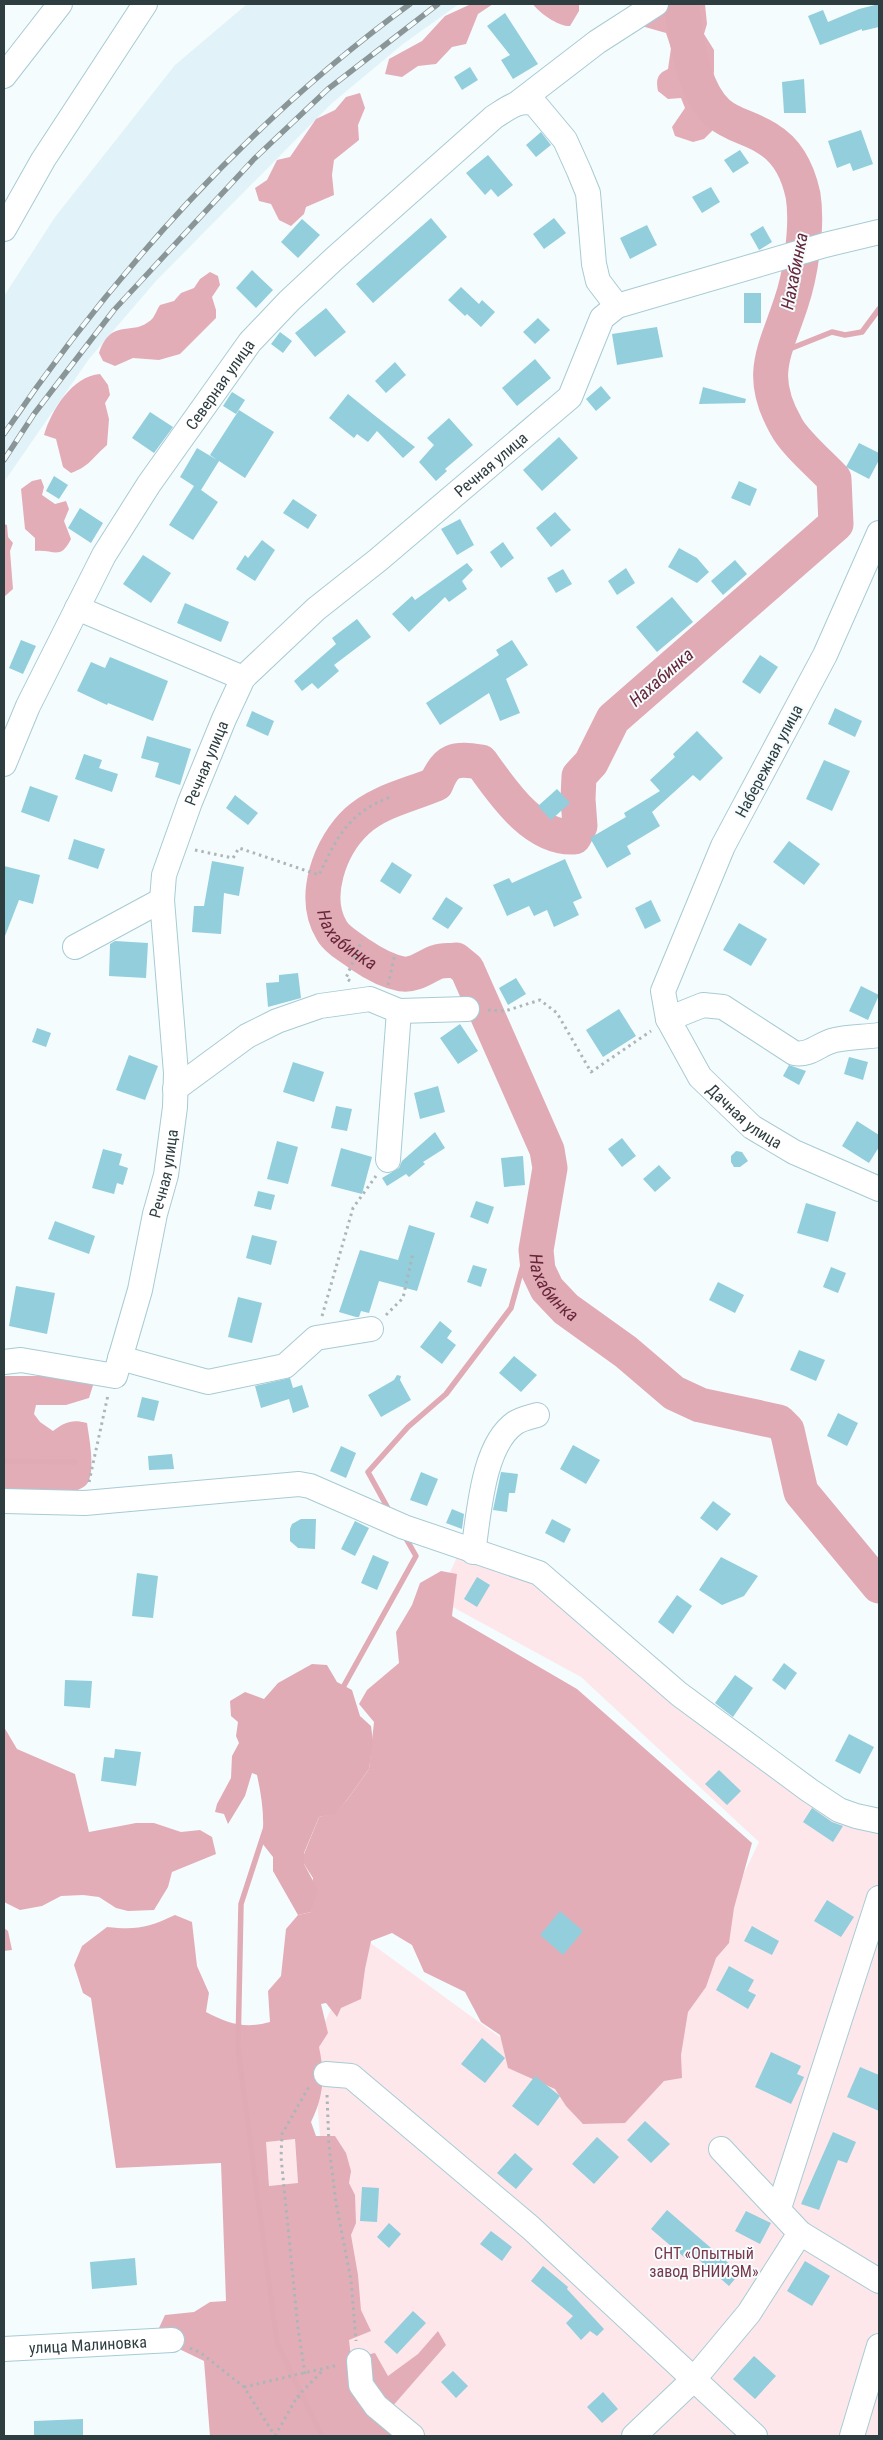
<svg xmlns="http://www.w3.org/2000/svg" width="883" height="2440" font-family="'Roboto Condensed',sans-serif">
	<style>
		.built { fill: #e1f3f8 }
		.green { fill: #fde7eb }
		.forest { fill: #e3adb8; fill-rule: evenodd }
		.water { fill: #e1abb6 }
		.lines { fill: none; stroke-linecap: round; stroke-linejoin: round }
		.stream { stroke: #e1abb6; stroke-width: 5.5 }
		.river { stroke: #e1abb6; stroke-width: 35 }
		.building { fill: #92cedc }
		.minor-casing { stroke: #a7cbd4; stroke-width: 26 }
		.path { stroke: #acb6b8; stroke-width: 3; stroke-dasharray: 2.5 4; stroke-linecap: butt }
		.minor { stroke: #fff; stroke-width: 24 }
		.rail-casing { stroke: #8a9598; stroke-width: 5.5 }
		.rail { stroke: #f5fcfe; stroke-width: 4; stroke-dasharray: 11; stroke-linecap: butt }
		.labels { text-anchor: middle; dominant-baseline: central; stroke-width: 4; stroke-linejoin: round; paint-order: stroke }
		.street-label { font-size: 16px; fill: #2e3d40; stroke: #f5fcfe }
		.park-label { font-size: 16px; fill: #7a3749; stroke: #f5fcfe }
		.water-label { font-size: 18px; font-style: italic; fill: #672739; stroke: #f5fcfe }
	</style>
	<rect width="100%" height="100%" fill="#f5fcfe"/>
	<polygon class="built" points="247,4 459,4 403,44 331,104 156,281 89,359 4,482 4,296 55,217 175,65"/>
	<g class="green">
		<polygon points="457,1557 530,1576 879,1831 879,2436 372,2436 355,2400 326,2207 315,2077 319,2034 365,1939 608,2116 683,2000 759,1842 581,1677 438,1599"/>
		<polygon points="295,2139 298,2184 269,2186 265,2141"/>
	</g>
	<g class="forest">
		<polygon points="471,4 493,4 478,14 466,44 452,47 436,64 418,66 402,77 385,74 389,59 422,41 445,16"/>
		<path d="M533,4H579V11L570,26C559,27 539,13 533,4Z"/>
		<path d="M645,4H705L707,24L704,34L714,50V72L709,85L713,99L712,131L704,139L693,142L675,136L672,127L685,108L681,98L668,99L658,91C656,79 657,74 668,69L671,48L666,33L638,25Z"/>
		<polygon points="360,93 365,108 358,125 359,140 334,160 332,175 334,195 306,207 304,214 291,226 279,220 271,204 259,201 255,188 267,180 277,160 290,157 316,119 335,110 346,97"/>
		<path d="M210,272L218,276L220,285L212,297L216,310V318L180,354L159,360L133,358L115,366L103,361L99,353C112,316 132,338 152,319C155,316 157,309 160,305L174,301L181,293L194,288L200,279Z"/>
		<path d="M100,374L108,385L110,395L105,403L109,419L107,445C92,458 90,466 71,473L63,467L56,439L44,435C51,411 72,376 100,374Z"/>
		<path d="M41,479L44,487L42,495L55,504L66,501L69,509L64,521L71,539C60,561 54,549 35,551V538L25,529L21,489L32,481Z"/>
		<polygon points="4,524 7,525 8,537 13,543 10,551 13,589 4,597"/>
		<path d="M4,1376H52L95,1379L89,1398L66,1405H36L34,1414L40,1422L53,1431C65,1422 72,1419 87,1423C89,1437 96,1472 87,1484C76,1498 22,1494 4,1494Z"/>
		<path d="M441,1571L457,1574L452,1616L577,1689L752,1843L734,1908L729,1943L716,1958L706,1987L688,2012L681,2055L682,2078L664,2081L625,2123L583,2124L566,2106L555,2089L508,2068L500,2035L481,2022L465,1992L424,1972L412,1945L392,1933L371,1941L365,1969L361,1999L341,2008L337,2017L326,2003L321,2004L328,2033L319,2047C325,2075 324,2096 311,2122L316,2136H335L346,2153L351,2171L349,2183L355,2195L356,2223L351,2235L358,2275L361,2310L371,2331L349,2340L351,2358L375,2353L388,2376L418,2354L438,2331L446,2345L384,2416L413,2436H210L204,2361L173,2346L153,2341L165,2315L194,2312L210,2302L226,2301L221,2163L116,2168L91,1998L83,1993L74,1965L82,1946L107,1927C137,1930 147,1928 175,1915L192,1922L197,1966L209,1993L206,2012C229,2024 245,2029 270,2022L268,1991L281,1976L286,1929L298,1915L311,1912L313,1878L304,1864V1854L319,1817L335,1813L347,1800L369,1769L374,1722L359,1704L367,1690L399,1663L396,1632L412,1605L420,1583ZM295,2139L298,2183L269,2186L266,2142Z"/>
		<polygon points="4,1727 17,1749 75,1774 89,1832 136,1823 154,1823 181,1832 200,1830 212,1837 216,1854 172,1872 168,1887 154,1910 128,1911 116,1908 99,1897 83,1895 61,1896 42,1906 20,1910 4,1902"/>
		<polygon points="4,1928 8,1931 12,1950 4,1951"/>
	</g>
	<path class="water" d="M312,1664L327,1665L337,1682L352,1690L360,1716L371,1726L373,1741L369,1769L347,1800L335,1814L319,1817L304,1853V1864L318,1890L311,1912L298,1915L273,1871V1857L262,1843C265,1819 262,1798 257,1775L252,1773L245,1796L228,1824L224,1814L215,1812L217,1804L231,1778L232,1756L239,1743L236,1736L238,1722L231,1716L230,1701L245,1692L264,1699L278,1683Z"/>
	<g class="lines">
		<g class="stream">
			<polyline points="772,356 832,332 845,335 862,332 879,309"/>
			<polyline points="4,1461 75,1462"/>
			<polyline points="390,1512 368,1472 408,1427 446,1394 511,1308 550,1168"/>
			<polyline points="341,1691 416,1556 404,1535"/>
			<polyline points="268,1821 241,1904 238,2049 277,2343 322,2436"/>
		</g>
		<path class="river" id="s1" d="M681,4C687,37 691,89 718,113C733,126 752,128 768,139C788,151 798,172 803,195C808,225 801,274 791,303C775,352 757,375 786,426C794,442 821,465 834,479L836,524L613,719L591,763L579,776L578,799L580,826L574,837C533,839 502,791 481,762C455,758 446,759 436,784C410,795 379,801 357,821C330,846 311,897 332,931C338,941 352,948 361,955C374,964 387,971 402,974C415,976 426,966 437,962C443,960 450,961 456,960L467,969L547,1150L550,1168L536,1250L538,1270L547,1289L566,1309L626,1352L674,1393L700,1405L779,1422L787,1430L801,1492L879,1586"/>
	</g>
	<g class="building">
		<polygon points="879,4 879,27 862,31 862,29 820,45 808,16 823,10 828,22 859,9"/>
		<polygon points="505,13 538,64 513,79 501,60 510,55 487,26"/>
		<polygon points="470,67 478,80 462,90 454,77"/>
		<polygon points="804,79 806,113 784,113 782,82"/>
		<polygon points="861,130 873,164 853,171 850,163 837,168 828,141"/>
		<polygon points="541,132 551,145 536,157 526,145"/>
		<polygon points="740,150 749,163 733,173 724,160"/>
		<polygon points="488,155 513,185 498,197 491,189 485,195 466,173"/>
		<polygon points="711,187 720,202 702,213 692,197"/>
		<polygon points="431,218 447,237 373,303 356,284"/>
		<polygon points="554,218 566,233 544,249 533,234"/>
		<polygon points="302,219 320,235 298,258 281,242"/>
		<polygon points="647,225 657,245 630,259 620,238"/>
		<polygon points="763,226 772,242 759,250 750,234"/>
		<polygon points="252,270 273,290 256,308 236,288"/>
		<polygon points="461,287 479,304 482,300 495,312 481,327 467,314 465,316 448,300"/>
		<rect x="744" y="293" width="17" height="30"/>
		<polygon points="326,308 346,332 315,357 295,333"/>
		<polygon points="538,318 550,330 535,344 523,332"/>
		<polygon points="657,327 663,357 617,365 612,334"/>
		<polygon points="280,332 292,341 283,353 271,344"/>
		<polygon points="535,359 551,378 517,406 502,388"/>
		<polygon points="395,362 406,375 386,393 375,381"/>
		<polygon points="601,386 611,398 596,411 586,399"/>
		<polygon points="703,387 746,399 745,403 699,404"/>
		<polygon points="232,392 245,400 236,414 223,406"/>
		<polygon points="348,394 374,415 415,447 403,458 377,431 368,442 357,434 354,438 329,418"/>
		<polygon points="239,410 274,432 245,478 219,461 201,490 218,502 193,540 169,525 194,486 180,477 197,448 217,460 210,455"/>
		<polygon points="150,412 173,427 154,453 132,438"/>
		<polygon points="449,418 473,445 445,469 447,471 436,481 419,462 434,445 427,438"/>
		<polygon points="559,437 578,458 542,491 523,470"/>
		<polygon points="859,443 879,453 879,460 869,479 846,467"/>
		<polygon points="54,476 68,485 59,499 46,491"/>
		<polygon points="739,481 757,489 750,506 731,498"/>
		<polygon points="293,499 317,515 308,529 283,513"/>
		<polygon points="80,508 103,523 91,543 68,528"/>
		<polygon points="555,512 571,530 551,547 536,528"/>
		<polygon points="460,519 474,545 457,555 441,529"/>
		<polygon points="262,540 275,550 255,581 236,569 245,555 248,558"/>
		<polygon points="503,542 514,558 501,568 490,552"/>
		<polygon points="679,548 697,558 709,572 697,583 668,567"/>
		<polygon points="143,555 171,573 151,603 123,584"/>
		<polygon points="735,560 747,574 723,595 711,581"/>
		<polygon points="467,563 473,570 462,581 467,589 449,602 445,597 409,632 392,614 412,596 415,600"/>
		<polygon points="626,568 635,583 617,595 608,581"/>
		<polygon points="563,569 572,584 556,593 547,578"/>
		<polygon points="672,597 693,622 657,652 636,627"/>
		<polygon points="185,603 229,622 221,642 177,623"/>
		<polygon points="357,619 371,637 334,665 339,671 318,689 312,683 302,691 294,681 336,644 332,638"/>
		<polygon points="21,640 36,646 23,674 9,668"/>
		<polygon points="512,640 528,665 506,679 520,713 500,721 489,693 440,725 426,703 499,655 496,650"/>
		<polygon points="760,655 778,667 760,694 742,682"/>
		<polygon points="110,657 168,681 153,721 108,703 107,705 77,691 91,662 105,668"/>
		<polygon points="835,708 862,721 855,737 828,724"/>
		<polygon points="252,711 274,721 268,736 246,726"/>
		<polygon points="697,731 723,758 700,781 693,775 652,812 660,826 627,846 631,854 607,868 590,838 626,817 624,813 660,791 650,780 675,757 673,754"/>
		<polygon points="147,736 191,749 180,785 155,777 159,763 141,758"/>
		<polygon points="84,754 102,760 99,768 118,774 112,792 75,779"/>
		<polygon points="824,760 850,771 832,811 806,799"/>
		<polygon points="30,786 58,796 49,822 21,812"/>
		<polygon points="557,789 570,803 551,820 538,806"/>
		<polygon points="235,795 258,813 248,825 226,808"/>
		<polygon points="74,839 105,849 98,869 68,859"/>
		<polygon points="789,841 820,864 804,885 773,862"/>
		<polygon points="565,859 582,898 573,902 579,915 554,927 547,910 534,916 529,906 507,916 493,885 509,878 512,883"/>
		<polygon points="212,861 244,867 239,896 224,893 221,934 192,932 194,906 204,906"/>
		<polygon points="392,862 412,875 400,894 380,881"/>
		<polygon points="4,866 40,875 33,904 19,900 5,936"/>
		<polygon points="446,897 463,908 448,929 432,919"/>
		<polygon points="651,900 661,921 645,929 635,908"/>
		<polygon points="739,923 767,939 751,966 723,950"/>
		<polygon points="115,941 148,943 146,978 109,976 110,944"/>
		<polygon points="298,973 301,998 268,1007 266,983 279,982 279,975"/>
		<polygon points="516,978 526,994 508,1005 499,988"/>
		<polygon points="861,986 879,995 868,1020 849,1011"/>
		<polygon points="619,1009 636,1036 603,1057 586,1030"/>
		<polygon points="460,1024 478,1051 458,1064 440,1038"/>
		<polygon points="37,1028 51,1033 46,1047 32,1042"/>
		<polygon points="129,1055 158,1066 145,1100 116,1090"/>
		<polygon points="849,1057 868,1062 863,1080 844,1074"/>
		<polygon points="293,1062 324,1072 314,1102 283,1092"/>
		<polygon points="789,1065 806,1071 799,1085 783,1076"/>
		<polygon points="438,1086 445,1112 420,1119 414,1093"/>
		<polygon points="336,1106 352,1109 347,1131 331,1128"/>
		<polygon points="857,1121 879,1135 879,1147 869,1163 842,1146"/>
		<polygon points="435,1132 445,1148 423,1162 425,1164 409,1177 406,1174 387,1186 382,1178 399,1168 402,1161"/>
		<polygon points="622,1138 636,1156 622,1167 608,1149"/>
		<polygon points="277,1141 298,1147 288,1184 267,1179"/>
		<polygon points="341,1148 372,1157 362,1194 331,1186"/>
		<polygon points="103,1149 122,1154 119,1165 128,1168 123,1185 117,1183 114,1194 92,1188"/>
		<polygon points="736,1151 742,1152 748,1161 740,1167 734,1167 731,1162 731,1156"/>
		<polygon points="523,1156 525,1185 504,1187 501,1158"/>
		<polygon points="659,1165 671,1178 655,1192 643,1179"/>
		<polygon points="258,1191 275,1195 271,1210 254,1206"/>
		<polygon points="476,1201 494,1207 488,1224 470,1217"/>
		<polygon points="806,1203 836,1212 828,1242 797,1233"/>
		<polygon points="55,1221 95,1236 89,1254 48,1239"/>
		<polygon points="409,1225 435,1233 417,1291 379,1281 369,1313 361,1311 359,1317 356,1317 339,1312 360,1250 398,1260"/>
		<polygon points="252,1235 277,1241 271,1265 246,1258"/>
		<polygon points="473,1265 487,1269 481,1287 467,1282"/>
		<polygon points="831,1267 846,1273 838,1293 823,1287"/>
		<polygon points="718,1282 744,1295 735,1313 709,1300"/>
		<polygon points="16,1286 55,1293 47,1334 9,1326"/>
		<polygon points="238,1297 262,1303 252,1343 228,1337"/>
		<polygon points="440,1321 452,1331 447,1338 456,1345 442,1364 420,1347"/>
		<polygon points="799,1350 825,1360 816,1381 790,1370"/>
		<polygon points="514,1356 537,1375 521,1392 499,1373"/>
		<polygon points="397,1375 401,1376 400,1380 411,1400 381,1417 368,1395 394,1380"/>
		<polygon points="290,1378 293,1388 302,1385 309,1407 293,1413 289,1399 261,1408 255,1386"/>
		<polygon points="142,1397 159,1401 154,1421 137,1417"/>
		<polygon points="838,1413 858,1423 847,1446 827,1436"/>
		<polygon points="573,1445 600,1460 586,1484 560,1469"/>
		<polygon points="341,1446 356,1453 346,1478 330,1471"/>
		<polygon points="172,1454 174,1469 149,1470 148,1456"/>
		<polygon points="421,1472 438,1479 427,1506 410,1500"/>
		<polygon points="501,1472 518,1474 515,1493 509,1493 507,1512 493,1510"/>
		<polygon points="713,1501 731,1514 717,1531 700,1518"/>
		<polygon points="452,1509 464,1514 462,1529 446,1523"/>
		<polygon points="301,1519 316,1519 315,1549 298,1548 290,1541 290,1529 292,1524"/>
		<polygon points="552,1519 571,1529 564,1543 545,1533"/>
		<polygon points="355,1521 369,1528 355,1556 341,1549"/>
		<polygon points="373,1555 389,1562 377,1590 361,1583"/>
		<polygon points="721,1557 758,1576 744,1596 722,1605 699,1590"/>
		<polygon points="137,1573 158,1576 153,1618 132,1616"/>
		<polygon points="477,1577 490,1585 477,1607 464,1599"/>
		<polygon points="677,1595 692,1606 673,1634 658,1622"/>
		<polygon points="784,1663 797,1673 785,1690 772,1680"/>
		<polygon points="735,1675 753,1688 733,1717 715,1703"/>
		<polygon points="65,1680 92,1681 90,1708 64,1706"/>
		<polygon points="849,1734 874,1747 860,1774 835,1761"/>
		<polygon points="115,1749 141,1752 136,1786 101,1781 104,1757 114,1758"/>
		<polygon points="719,1770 741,1791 727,1805 705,1784"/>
		<polygon points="812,1808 832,1822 843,1826 833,1842 803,1822"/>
		<polygon points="827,1900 854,1917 841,1937 814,1921"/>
		<polygon points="560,1911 583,1931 563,1955 540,1935"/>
		<polygon points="752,1926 779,1941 772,1955 744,1941"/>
		<polygon points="729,1966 754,1980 748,1991 756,1995 748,2009 716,1990"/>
		<polygon points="482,2038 505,2058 485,2083 461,2064"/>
		<polygon points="771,2052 801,2066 797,2074 804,2077 791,2104 755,2087"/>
		<polygon points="860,2067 879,2075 879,2111 847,2097"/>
		<polygon points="535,2076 560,2096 538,2126 512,2106"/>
		<polygon points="645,2121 670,2144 651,2163 627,2140"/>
		<polygon points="833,2132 856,2142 847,2163 838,2160 819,2210 801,2204"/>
		<polygon points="597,2137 619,2157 594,2184 572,2164"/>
		<polygon points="515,2153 533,2169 516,2189 497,2173"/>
		<polygon points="362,2187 379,2188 377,2222 360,2221"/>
		<polygon points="667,2210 740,2273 729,2286 690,2252 685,2258 651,2229"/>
		<polygon points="746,2211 771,2223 760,2244 735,2231"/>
		<polygon points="389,2223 401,2234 389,2248 377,2237"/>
		<polygon points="491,2231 512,2247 502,2261 480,2244"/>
		<polygon points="135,2258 137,2285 92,2289 90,2262"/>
		<polygon points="805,2261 830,2276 812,2306 787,2291"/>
		<polygon points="543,2266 568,2287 567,2289 604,2329 597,2336 590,2331 581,2340 566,2323 573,2316 531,2281"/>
		<polygon points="413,2311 426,2323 397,2354 384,2342"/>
		<polygon points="754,2356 776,2376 755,2399 733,2379"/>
		<polygon points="453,2371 468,2386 456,2398 441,2382"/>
		<polygon points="603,2392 618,2409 602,2423 587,2407"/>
		<polygon points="83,2419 83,2436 34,2436 34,2421"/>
	</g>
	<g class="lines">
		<defs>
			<g id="minor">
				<polyline points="4,76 60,4"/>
				<polyline points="519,102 597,42 656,4"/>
				<polyline points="4,229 43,160 145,4"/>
				<path id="s2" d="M879,533L825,655L723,846L663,991L668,1019L700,1077L752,1127L794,1152L879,1189"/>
				<polyline points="77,608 243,678"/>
				<path id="s3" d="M4,764L28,706L104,555L149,484L250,342L289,301L334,259L494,117C507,109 519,98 535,104L565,140L579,171L588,193L594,264L598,281L617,306"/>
				<polyline points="75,947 162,900"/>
				<path d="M668,1019L703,1005L723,1007L794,1053C811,1056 820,1043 835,1040C849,1037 865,1037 879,1035"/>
				<polyline points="175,1089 247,1036 277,1021 320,1006 370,999 399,1011 467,1009"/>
				<polyline points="388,1160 399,1011"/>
				<polyline points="120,1358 208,1382 285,1366 316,1338 371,1329"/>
				<path id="s4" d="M4,1362L21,1360L115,1376L140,1290L155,1214L166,1175L175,1107L176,1073L162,900L164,875L190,802L224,719L243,678L316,609L378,560L570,397L602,318L617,306L825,245L879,232"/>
				<polyline points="4,1501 85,1503 299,1484 310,1486 404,1527 539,1573 679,1694 809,1790 839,1810 856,1816 879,1821"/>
				<path d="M473,1552C479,1516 482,1446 515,1423C521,1419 530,1417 537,1415"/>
				<polyline points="326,2074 351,2076 531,2228 755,2436"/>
				<polyline points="721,2149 800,2233 879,2281"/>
				<polyline points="779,2208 879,1898"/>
				<path id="s5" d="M4,2349L172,2340"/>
				<polyline points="359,2361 361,2385 376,2406 412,2436"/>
				<polyline points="634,2436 694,2379 749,2313 800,2233"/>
				<polyline points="852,2436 879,2346"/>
			</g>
		</defs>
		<use href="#minor" class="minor-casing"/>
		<g class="path">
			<path d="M195,850L233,858L239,848L319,875C338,835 349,812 393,796"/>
			<polyline points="350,981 346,978 362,940"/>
			<polyline points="388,985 395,954"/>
			<polyline points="488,1010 505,1011 540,1000 557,1013 591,1072 651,1031"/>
			<polyline points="386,1315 403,1298 413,1253"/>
			<polyline points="322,1316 353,1208 376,1176"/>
			<polyline points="89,1482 108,1395"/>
			<polyline points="327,2095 329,2146 336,2203 351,2280 356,2341"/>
			<polyline points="190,2348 201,2353 244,2387 275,2436"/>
			<polyline points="305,2374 298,2328 281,2157 282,2134 310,2085"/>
			<polyline points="244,2387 338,2365"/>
			<polyline points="297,2397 323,2370"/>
			<polyline points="275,2436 297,2397 300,2397"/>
		</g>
		<use href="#minor" class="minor"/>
		<defs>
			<g id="rail">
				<path d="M4,434C113,273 252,119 410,4"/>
				<polyline points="4,460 34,414 114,310 254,159 328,89 438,4"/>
			</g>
		</defs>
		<use href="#rail" class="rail-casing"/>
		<use href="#rail" class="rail"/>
	</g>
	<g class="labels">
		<g class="street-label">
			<text stroke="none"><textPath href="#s3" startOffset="438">Северная улица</textPath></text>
			<text stroke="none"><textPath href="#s4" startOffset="1161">Речная улица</textPath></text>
			<text transform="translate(769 761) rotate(-62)">Набережная улица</text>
			<text stroke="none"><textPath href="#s4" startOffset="741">Речная улица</textPath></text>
			<text stroke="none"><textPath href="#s2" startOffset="661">Дачная улица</textPath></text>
			<text stroke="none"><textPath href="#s4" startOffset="321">Речная улица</textPath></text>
			<text stroke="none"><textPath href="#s5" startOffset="84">улица Малиновка</textPath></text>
		</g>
		<g class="park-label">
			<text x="704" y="2253">СНТ «Опытный<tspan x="704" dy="18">завод ВНИИЭМ»</tspan></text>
		</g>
		<g class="water-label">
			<text transform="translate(794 271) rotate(-79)">Нахабинка</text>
			<text transform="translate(661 677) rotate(-41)">Нахабинка</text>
			<text stroke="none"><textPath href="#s1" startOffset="1429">Нахабинка</textPath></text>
			<text stroke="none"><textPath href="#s1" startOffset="1909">Нахабинка</textPath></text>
		</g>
	</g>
	<rect width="883" height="2440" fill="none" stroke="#2e3d40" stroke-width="10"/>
</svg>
